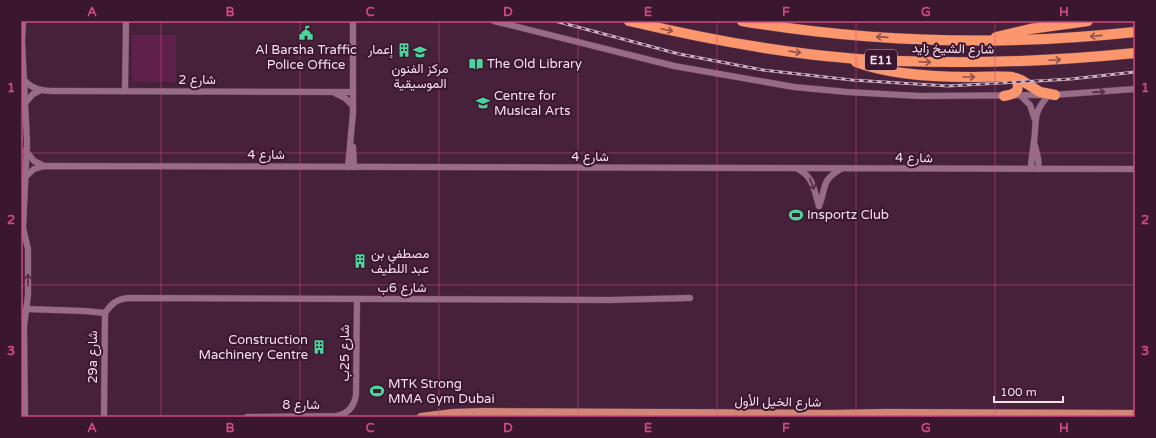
<svg xmlns="http://www.w3.org/2000/svg" width="1156" height="438" font-family="'Varela Round',Vazirmatn,sans-serif">
	<style>
		.green { fill: #5f214b }
		.lines { fill: none; stroke-linecap: round; stroke-linejoin: round }
		.minor-casing { stroke: #604055; stroke-width: 7 }
		.major-casing { stroke: #604055; stroke-width: 9 }
		.highway-casing { stroke: #604055; stroke-width: 11 }
		.minor { stroke: #986c87; stroke-width: 6 }
		.major { stroke: #d48577; stroke-width: 8 }
		.highway { stroke: #fc966d; stroke-width: 10 }
		.rail-casing { stroke: #ccb0c0; stroke-width: 3 }
		.rail { stroke: #3b172f; stroke-width: 1.5; stroke-dasharray: 4.5; stroke-linecap: butt }
		.oneway { stroke: #92504b }
		.oneway2 { stroke: #522c45 }
		.grid { fill: none; stroke: #cf4a7f; stroke-width: 1; stroke-opacity: 0.55 }
		.labels { text-anchor: middle; dominant-baseline: central; stroke-width: 4; stroke-linejoin: round; paint-order: stroke }
		.shield { fill: #3b172f; stroke: #bfa2b3; stroke-width: 1 }
		.shield-label { font-size: 12px; font-weight: bold; fill: #f7deec }
		.street-label { font-size: 13px; fill: #f7deec; stroke: #3b172f }
		.poi-label { font-size: 13px; fill: #f7deec; stroke: #3b172f; text-anchor: start }
		.neatline { fill: none; stroke: #cf4a7f; stroke-width: 1.5 }
		.grid-label { font-size: 13px; text-anchor: middle; font-weight: bold; fill: #cf4a7f }
	</style>
	<rect width="100%" height="100%" fill="#462139"/>
	<rect class="green" x="132" y="35" width="44" height="47"/>
	<g class="lines">
		<defs>
			<g id="minor">
				<polyline points="23,21 22,41 27,142 23,228 28,249 28,295 24,326 25,417"/>
				<polyline points="494,21 674,66 794,87 847,92 920,96 1044,95"/>
				<path d="M24,80C35,93 51,91 66,91L353,92"/>
				<polyline points="125,91 126,21"/>
				<polyline points="335,93 345,98 353,106"/>
				<polyline points="1053,95 1135,89"/>
				<polyline points="1021,96 1030,105 1035,120"/>
				<polyline points="25,103 33,94 41,90"/>
				<polyline points="1034,142 1038,158 1039,169"/>
				<polyline points="353,147 354,167"/>
				<polyline points="26,151 34,161 44,166"/>
				<polyline points="348,167 353,113 353,21"/>
				<path d="M798,169C814,177 814,191 819,206"/>
				<path d="M1031,169C1031,159 1033,151 1034,141C1037,120 1032,113 1049,95"/>
				<polyline points="25,177 34,169 44,166 1135,169"/>
				<path d="M819,206C827,187 820,181 841,169"/>
				<polyline points="26,309 85,311 105,313"/>
				<path d="M104,417L105,313C112,303 117,299 129,298L610,300L690,298"/>
				<path d="M247,417L336,416C348,414 354,407 356,395L357,299"/>
			</g>
			<polyline id="major" points="421,417 453,413 483,412 829,414 885,413 1135,414"/>
			<g id="highway">
				<path d="M629,21C701,38 774,52 847,58C864,60 882,60 899,61C978,64 1056,61 1135,53"/>
				<path d="M742,21C872,43 1004,46 1135,32"/>
				<polyline points="996,37 1030,29 1088,21"/>
				<path d="M856,62C888,74 934,77 969,77C983,77 998,76 1012,77L1021,80L1040,92L1055,95"/>
				<path d="M1004,96C1016,94 1021,91 1016,78"/>
			</g>
		</defs>
		<use href="#minor" class="minor-casing"/>
		<use href="#major" class="major-casing"/>
		<use href="#highway" class="highway-casing"/>
		<use href="#minor" class="minor"/>
		<use href="#major" class="major"/>
		<use href="#highway" class="highway"/>
		<defs>
			<polyline id="rail" points="555,21 679,54 763,70 852,80 948,86 1071,79 1135,72"/>
		</defs>
		<use href="#rail" class="rail-casing"/>
		<use href="#rail" class="rail"/>
	</g>
	<defs><path id="oneway-shaft" d="M-6 0H5M1.5-3L5.5 0L1.5 3" fill="none" stroke-width="1.6" stroke-linecap="round" stroke-linejoin="round"/></defs>
	<g class="oneway">
		<use href="#oneway-shaft" transform="translate(667 30) rotate(12)"/>
		<use href="#oneway-shaft" transform="translate(1096 36) rotate(174)"/>
		<use href="#oneway-shaft" transform="translate(882 37) rotate(-176)"/>
		<use href="#oneway-shaft" transform="translate(795 52) rotate(8)"/>
		<use href="#oneway-shaft" transform="translate(1055 60) rotate(-3)"/>
		<use href="#oneway-shaft" transform="translate(925 62) rotate(2)"/>
		<use href="#oneway-shaft" transform="translate(969 77)"/>
	</g>
	<g class="oneway2">
		<use href="#oneway-shaft" transform="translate(1099 92) rotate(-4)"/>
		<use href="#oneway-shaft" transform="translate(812 184) rotate(68)"/>
		<use href="#oneway-shaft" transform="translate(28 280) rotate(-90)"/>
	</g>
	<path class="grid" d="M161,21V417M300,21V417M439,21V417M578,21V417M717,21V417M856,21V417M995,21V417M21,153H1135M21,285H1135"/>
	<defs>
		<symbol id="civic-bare" viewBox="-9 -9 18 18"><path d="M-.6-6.5H3V-4.5H.6V-3L4-1V1h2V6H-6V1h2V-1L-.6-3ZM-1.2 2.5V6h2.4V2.5Z" fill="#4bd49b" stroke="#3b172f" stroke-width="2.5" paint-order="stroke"/></symbol>
		<symbol id="building-bare" viewBox="-9 -9 18 18"><path d="M-4-6H4V6H1V3H-1V6H-4ZM-2.5-4.3h1.7v1.8h-1.7ZM.8-4.3h1.7v1.8H.8ZM-2.5-1h1.7V.8h-1.7ZM.8-1h1.7V.8H.8Z" fill="#4bd49b" stroke="#3b172f" stroke-width="2.5" paint-order="stroke"/></symbol>
		<symbol id="school-bare" viewBox="-9 -9 18 18"><path d="M0-5L7-2L0 1L-7-2ZM-4 1L0 2.5L4 1V4Q0 6-4 4Z" fill="#4bd49b" stroke="#3b172f" stroke-width="2.5" paint-order="stroke"/></symbol>
		<symbol id="library-bare" viewBox="-9 -9 18 18"><path d="M-6-4Q-3-5.5-.7-3.5V5Q-3 3-6 4ZM6-4Q3-5.5 .7-3.5V5Q3 3 6 4Z" fill="#4bd49b" stroke="#3b172f" stroke-width="2.5" paint-order="stroke"/></symbol>
		<symbol id="stadium-bare" viewBox="-9 -9 18 18"><path d="M0-5a6.5 5 0 1 0 0 10a6.5 5 0 1 0 0-10ZM-3.5-1.8h7v3.6h-7Z" fill="#4bd49b" stroke="#3b172f" stroke-width="2.5" paint-order="stroke"/></symbol>
	</defs>
	<g fill-rule="evenodd">
		<use href="#civic-bare" x="296" y="23" width="20" height="20"/>
		<use href="#building-bare" x="394" y="40" width="20" height="20"/>
		<use href="#school-bare" x="410" y="42" width="20" height="20"/>
		<use href="#library-bare" x="466" y="54" width="20" height="20"/>
		<use href="#school-bare" x="473" y="93" width="20" height="20"/>
		<use href="#stadium-bare" x="786" y="205" width="20" height="20"/>
		<use href="#building-bare" x="350" y="251" width="20" height="20"/>
		<use href="#building-bare" x="309" y="337" width="20" height="20"/>
		<use href="#stadium-bare" x="367" y="381" width="20" height="20"/>
	</g>
	<g class="labels">
		<rect class="shield" x="865" y="50" width="32" height="20" rx="3"/>
		<g class="shield-label">
			<text x="881" y="60">E11</text>
		</g>
		<g class="street-label">
			<text transform="translate(953 49) rotate(1)">شارع الشيخ زايد</text>
			<text x="197" y="80">شارع 2</text>
			<text x="266" y="155">شارع 4</text>
			<text x="590" y="157">شارع 4</text>
			<text transform="translate(914 158) rotate(1)">شارع 4</text>
			<text x="402" y="288">شارع 6ب</text>
			<text transform="translate(345 353) rotate(-90)">شارع 25ب</text>
			<text transform="translate(93 357) rotate(-90)">29a شارع</text>
			<text transform="translate(778 402) rotate(1)">شارع الخيل الأول</text>
			<text x="301" y="405">شارع 8</text>
		</g>
		<g class="poi-label">
			<text x="306" y="50" text-anchor="middle">Al Barsha Traffic<tspan x="306" dy="15">Police Office</tspan></text>
			<text x="393" y="50" text-anchor="end">إعمار</text>
			<text x="487" y="64">The Old Library</text>
			<text x="420" y="69" text-anchor="middle">مركز الفنون<tspan x="420" dy="15">الموسيقية</tspan></text>
			<text x="494" y="96">Centre for<tspan x="494" dy="15">Musical Arts</tspan></text>
			<text x="807" y="215">Insportz Club</text>
			<text x="371" y="254">مصطفي بن<tspan x="371" dy="15">عبد اللطيف</tspan></text>
			<text x="308" y="340" text-anchor="end">Construction<tspan x="308" dy="15">Machinery Centre</tspan></text>
			<text x="388" y="384">MTK Strong<tspan x="388" dy="15">MMA Gym Dubai</tspan></text>
		</g>
	</g>
	<rect width="1156" height="438" fill="none" stroke="#3b172f" stroke-width="44"/>
	<path d="M994 396v6h69v-6" fill="none" stroke="#f7deec" stroke-width="2"/>
	<text x="1000" y="396" font-size="12" fill="#f7deec" stroke="#3b172f" stroke-width="3" paint-order="stroke">100 m</text>
	<rect x="22" y="22" width="1112" height="394" class="neatline"/>
	<g class="grid-label">
		<text x="92" y="16">A</text>
		<text x="230" y="16">B</text>
		<text x="370" y="16">C</text>
		<text x="508" y="16">D</text>
		<text x="648" y="16">E</text>
		<text x="786" y="16">F</text>
		<text x="926" y="16">G</text>
		<text x="1064" y="16">H</text>
		<text x="11" y="92">1</text>
		<text x="1145" y="92">1</text>
		<text x="11" y="224">2</text>
		<text x="1145" y="224">2</text>
		<text x="11" y="355">3</text>
		<text x="1145" y="355">3</text>
		<text x="92" y="432">A</text>
		<text x="230" y="432">B</text>
		<text x="370" y="432">C</text>
		<text x="508" y="432">D</text>
		<text x="648" y="432">E</text>
		<text x="786" y="432">F</text>
		<text x="926" y="432">G</text>
		<text x="1064" y="432">H</text>
	</g>
</svg>
